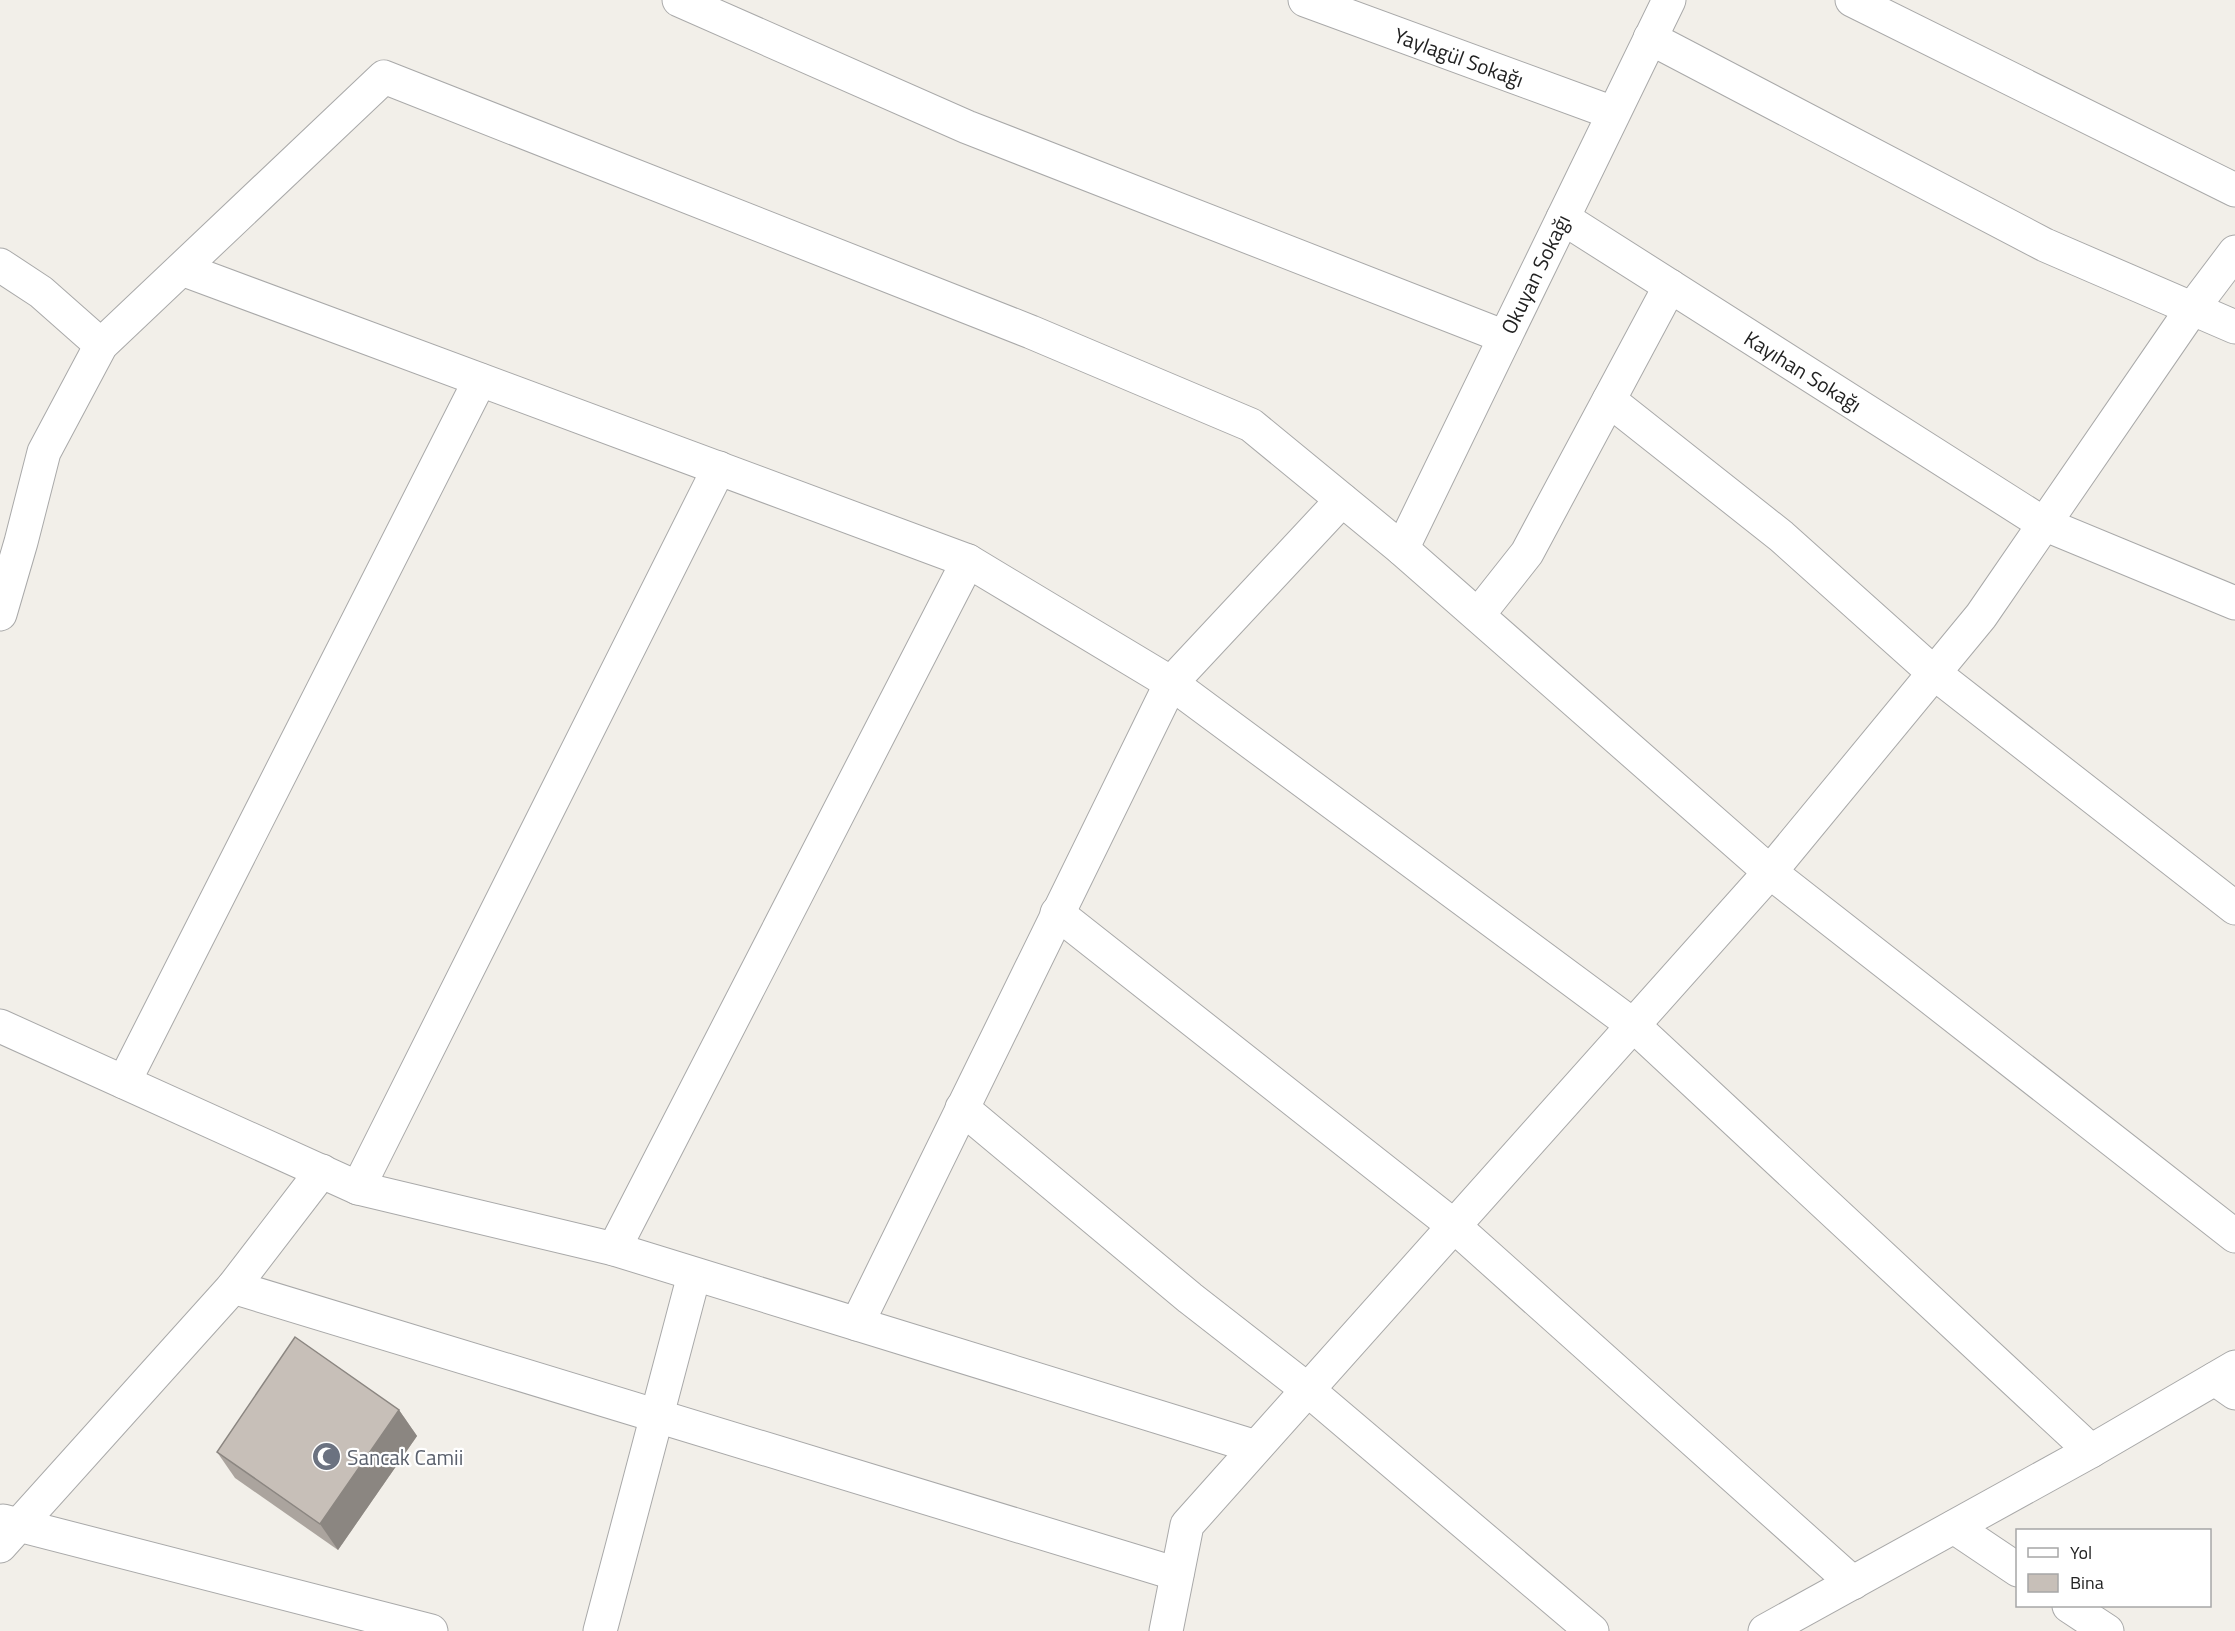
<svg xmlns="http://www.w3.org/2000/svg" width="2235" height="1631" font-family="'Titillium Web',sans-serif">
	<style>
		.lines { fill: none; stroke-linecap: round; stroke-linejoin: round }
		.minor-casing { stroke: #a9a9a9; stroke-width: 35 }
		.tertiary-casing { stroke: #a9a9a9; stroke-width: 35 }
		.minor { stroke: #fff; stroke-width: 33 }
		.tertiary { stroke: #fff; stroke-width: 33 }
		.wall { fill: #aba49e }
		.shaded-wall { fill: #8b8681 }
		.building { fill: #c7bfb8; stroke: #8b8681; stroke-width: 1.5 }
		.labels { text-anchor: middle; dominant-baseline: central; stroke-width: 4.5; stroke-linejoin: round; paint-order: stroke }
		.street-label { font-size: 21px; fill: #222; stroke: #fff }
		.worship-label { font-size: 21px; fill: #5b616d; stroke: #fff; text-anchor: start }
	</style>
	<rect width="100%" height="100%" fill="#f2efe9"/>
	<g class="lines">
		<defs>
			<g id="minor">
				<polyline points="679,0 967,127 1505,337"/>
				<polyline points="1305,0 1613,113"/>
				<polyline points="1852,0 2235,190"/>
				<polyline points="1650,38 2045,245 2235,327"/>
				<polyline points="1563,218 2044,524 2235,603"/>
				<polyline points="0,265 41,292 101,345"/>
				<polyline points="182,269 968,561 1171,683 1633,1025 2091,1451"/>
				<polyline points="1609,400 1781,536 1934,673 2235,908"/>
				<polyline points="1402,549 1669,0"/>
				<polyline points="0,614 21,542 44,452 101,345 384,77 1031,332 1251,425 1402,549 1770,872 2235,1236"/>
				<polyline points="1478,615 1527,553 1670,286"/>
				<polyline points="1057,913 1454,1226 1853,1583"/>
				<polyline points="0,1026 358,1188 614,1249 1256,1447"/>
				<polyline points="124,1082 480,380"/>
				<polyline points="962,1108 1190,1298 1308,1390 1592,1631"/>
				<polyline points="358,1188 719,468"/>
				<polyline points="614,1249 968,561"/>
				<polyline points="233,1287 1177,1574"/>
				<polyline points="857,1324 1171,683 1342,500"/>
				<polyline points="2215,1379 2235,1393"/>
				<polyline points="3,1521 431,1631"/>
				<polyline points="1954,1527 2018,1570"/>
				<polyline points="0,1546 233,1287 322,1171"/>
				<polyline points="2069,1606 2107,1631"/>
				<polyline points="600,1631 694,1275"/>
				<polyline points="1166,1631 1187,1525 1770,872 1981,616 2192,309 2235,252"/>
			</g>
			<polyline id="tertiary" points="1765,1631 2091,1451 2235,1367"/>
		</defs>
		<use href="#minor" class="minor-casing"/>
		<use href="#tertiary" class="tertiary-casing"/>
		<use href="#minor" class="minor"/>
		<use href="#tertiary" class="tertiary"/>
	</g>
	<polygon class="wall" points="399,1410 417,1436 338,1550 235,1478 217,1452"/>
	<polygon class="shaded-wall" points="399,1410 417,1436 338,1550 320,1524"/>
	<polygon class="building" points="295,1337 399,1410 320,1524 217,1452"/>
	<defs>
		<symbol id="mosque-disc" viewBox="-11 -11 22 22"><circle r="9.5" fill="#6b7280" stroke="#fff"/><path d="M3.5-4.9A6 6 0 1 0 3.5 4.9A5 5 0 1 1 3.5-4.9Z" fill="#fff"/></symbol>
	</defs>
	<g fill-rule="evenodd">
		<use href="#mosque-disc" x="310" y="1440" width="33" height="33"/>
	</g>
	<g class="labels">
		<g class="street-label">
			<text transform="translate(1459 57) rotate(20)">Yaylagül Sokağı</text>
			<text transform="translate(1535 274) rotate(-64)">Okuyan Sokağı</text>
			<text transform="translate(1803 371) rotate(32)">Kayıhan Sokağı</text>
		</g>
		<g class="worship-label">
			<text x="347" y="1457">Sancak Camii</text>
		</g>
	</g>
	<rect x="2016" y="1529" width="195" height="78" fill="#ffffff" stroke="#a7a7a7" stroke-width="1.5"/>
	<rect x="2028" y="1548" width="30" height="9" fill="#ffffff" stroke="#a7a7a7" stroke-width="1.5"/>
	<text x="2070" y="1559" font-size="18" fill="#222222">Yol</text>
	<rect x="2028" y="1574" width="30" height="18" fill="#c7bfb8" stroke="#a7a7a7" stroke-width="1.5"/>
	<text x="2070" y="1589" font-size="18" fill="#222222">Bina</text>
</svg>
